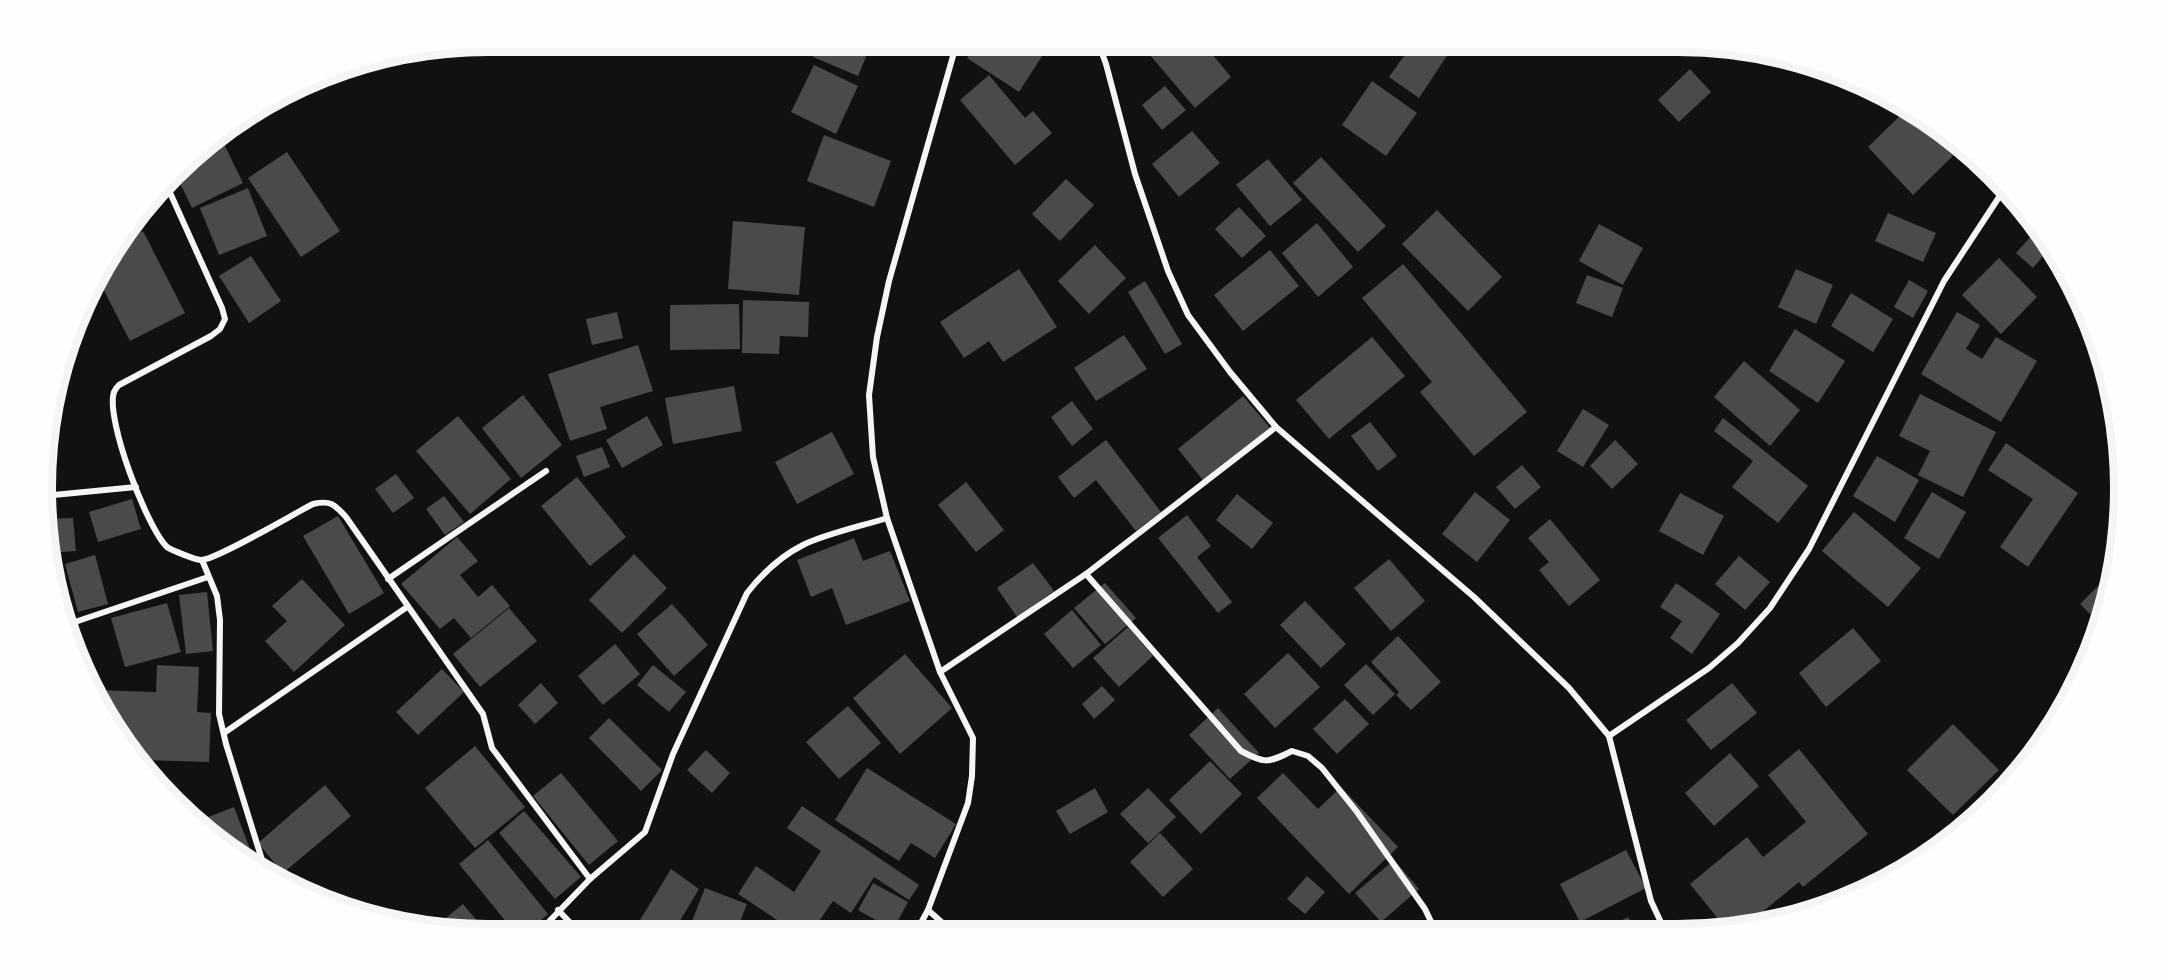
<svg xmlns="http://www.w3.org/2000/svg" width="2167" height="977" font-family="'Golos Text',sans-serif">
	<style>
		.building { fill: #4a4a4a }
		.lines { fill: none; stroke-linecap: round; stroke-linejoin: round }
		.minor { stroke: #f5f5f5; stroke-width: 6 }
		.rim { fill: none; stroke: #f5f5f5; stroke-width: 8 }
	</style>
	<rect width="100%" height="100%" fill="#111"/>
	<g class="building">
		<polygon points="820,42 864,42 871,45 858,76 813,57"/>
		<polygon points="889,42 916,42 910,53"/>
		<polygon points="978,42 1051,42 1019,92 967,58"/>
		<polygon points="1152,42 1202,42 1231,77 1195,108 1144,48"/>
		<polygon points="1396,42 1456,42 1419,98 1389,77 1404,56 1392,48"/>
		<polygon points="814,65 858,86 836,134 791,112"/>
		<polygon points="1690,69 1711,92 1679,122 1658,100"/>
		<polygon points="989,75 1025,118 1033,111 1052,133 1015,165 960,100"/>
		<polygon points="1372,81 1417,113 1386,156 1342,125"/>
		<polygon points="1165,86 1186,110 1162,130 1142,105"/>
		<polygon points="1909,107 1963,146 1913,195 1868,147"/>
		<polygon points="1192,131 1220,163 1179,197 1152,164"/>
		<polygon points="824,135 891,161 874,207 807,181"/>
		<polygon points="224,144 243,183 192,208 176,175 186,162"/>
		<polygon points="287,152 340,231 301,257 248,178"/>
		<polygon points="1321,157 1386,226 1358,252 1293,183"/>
		<polygon points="1268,159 1302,200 1270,226 1236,185"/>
		<polygon points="1066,179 1094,205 1060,241 1032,214"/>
		<polygon points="248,188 267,236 219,255 200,208"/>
		<polygon points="1239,207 1266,236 1242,258 1215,229"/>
		<polygon points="1437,210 1502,277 1468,311 1402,244"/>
		<polygon points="1888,213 1936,233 1923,262 1875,241"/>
		<polygon points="733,221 805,227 799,295 728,289"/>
		<polygon points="1317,223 1353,267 1318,297 1282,253"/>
		<polygon points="1599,224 1643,248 1623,285 1579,261"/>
		<polygon points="2039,227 2051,247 2033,268 2016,253"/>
		<polygon points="143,231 185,313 130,341 97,277 102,266 120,243"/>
		<polygon points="1095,245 1126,278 1089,314 1058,281"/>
		<polygon points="1270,250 1299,286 1243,331 1214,295"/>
		<polygon points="251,256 281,301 249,323 219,276"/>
		<polygon points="1999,258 2037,297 2001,334 1962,295"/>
		<polygon points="1403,264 1527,412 1474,456 1420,392 1432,382 1362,298"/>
		<polygon points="1019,269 1057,327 1003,362 989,341 964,358 940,322"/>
		<polygon points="1796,269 1833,285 1816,324 1778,307"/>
		<polygon points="1587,275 1623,288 1612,317 1576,303"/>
		<polygon points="1909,280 1928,291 1913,318 1894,307"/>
		<polygon points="1145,281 1182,344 1165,354 1128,292"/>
		<polygon points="1851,293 1893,319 1873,352 1831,326"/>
		<polygon points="743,300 809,302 808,337 780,336 779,354 742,353"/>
		<polygon points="739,304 740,349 670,350 670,305"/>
		<polygon points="617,312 623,338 592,345 586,319"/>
		<polygon points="1957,312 1980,325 1966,349 1982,359 1996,337 2037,361 2001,422 1921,374"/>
		<polygon points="1795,329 1845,361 1818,403 1769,371"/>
		<polygon points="1124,335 1147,369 1096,401 1074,368"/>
		<polygon points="1372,337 1405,376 1329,439 1296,400"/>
		<polygon points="638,345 653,391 600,407 607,429 570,441 548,374"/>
		<polygon points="1744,361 1800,410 1770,446 1714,397"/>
		<polygon points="734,386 742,431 673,444 665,398"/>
		<polygon points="1920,394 1996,432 1963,497 1918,475 1930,451 1899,436"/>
		<polygon points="523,395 562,445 521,478 482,428"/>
		<polygon points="1243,396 1272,430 1206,484 1178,449"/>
		<polygon points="1072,401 1093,429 1072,446 1051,417"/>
		<polygon points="1583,409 1609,425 1583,467 1557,451"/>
		<polygon points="458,416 511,479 470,514 416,451"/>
		<polygon points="647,416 663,445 622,468 606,440"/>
		<polygon points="1723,418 1808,486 1778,523 1732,487 1753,461 1714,431"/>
		<polygon points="1370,422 1397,456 1378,471 1351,436"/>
		<polygon points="832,432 854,474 797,504 775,462"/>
		<polygon points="1106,440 1161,512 1136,531 1096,480 1074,498 1058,477"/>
		<polygon points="1615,440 1638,464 1612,489 1590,466"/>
		<polygon points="2006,443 2078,493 2028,567 2000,547 2033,499 1988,470"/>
		<polygon points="602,447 610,467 584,477 576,456"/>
		<polygon points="1877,456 1919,480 1895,522 1853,496"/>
		<polygon points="1522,465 1541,487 1515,509 1496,487"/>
		<polygon points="396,474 414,498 393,513 375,489"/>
		<polygon points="577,477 626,537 590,566 541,506"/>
		<polygon points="966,482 1004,530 976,552 938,505"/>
		<polygon points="1475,492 1510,520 1477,562 1442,534"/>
		<polygon points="1932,492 1966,512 1939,559 1904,538"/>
		<polygon points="1680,493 1724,516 1703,555 1659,531"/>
		<polygon points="1237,494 1273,523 1252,549 1216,520"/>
		<polygon points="444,496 464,522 445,535 426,509"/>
		<polygon points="132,499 141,529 98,542 89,512"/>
		<polygon points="1854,512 1921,568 1888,607 1822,551"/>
		<polygon points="1187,515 1211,546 1197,557 1232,602 1218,613 1158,538"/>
		<polygon points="338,516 384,593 349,614 303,536"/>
		<polygon points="73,518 76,551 48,553 45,519"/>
		<polygon points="1550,519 1600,580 1569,606 1539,570 1549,562 1528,538"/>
		<polygon points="457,537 478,561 460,575 478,597 492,585 510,606 471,638 454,618 440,629 401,584"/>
		<polygon points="854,538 863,561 890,551 910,601 846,625 832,588 811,597 797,560"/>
		<polygon points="634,554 667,588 622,633 589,600"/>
		<polygon points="95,555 108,604 78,612 65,564"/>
		<polygon points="1739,556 1770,582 1745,610 1715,584"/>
		<polygon points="1389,559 1425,601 1391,631 1354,588"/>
		<polygon points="1033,563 1054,591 1017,617 997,588"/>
		<polygon points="2113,571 2115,573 2103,627 2080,604"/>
		<polygon points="302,579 345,625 294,672 265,641 287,621 272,606"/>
		<polygon points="1105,583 1136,618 1105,644 1074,608"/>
		<polygon points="1676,583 1720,614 1692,654 1670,638 1682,621 1660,607"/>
		<polygon points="207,592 213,651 186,654 179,595"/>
		<polygon points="1305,601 1346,644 1321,668 1280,625"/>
		<polygon points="167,603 181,652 125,667 111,618"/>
		<polygon points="672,604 708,645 674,676 637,634"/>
		<polygon points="509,608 537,641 480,687 453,654"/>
		<polygon points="1072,610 1101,645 1073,668 1044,634"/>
		<polygon points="1128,627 1153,656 1119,687 1093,658"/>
		<polygon points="1853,628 1881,661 1826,707 1799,673"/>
		<polygon points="1398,636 1441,682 1411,710 1396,695 1399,692 1371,662"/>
		<polygon points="615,644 640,674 603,705 578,676"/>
		<polygon points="1288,653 1320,687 1275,728 1244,694"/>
		<polygon points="905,654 952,708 900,754 853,698"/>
		<polygon points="1366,664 1395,694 1373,715 1344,685"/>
		<polygon points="157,665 199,667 197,712 211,713 209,762 142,760 132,748 132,742 127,742 102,711 93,690 156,692"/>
		<polygon points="653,665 686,692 669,712 637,685"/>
		<polygon points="442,669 464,692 418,735 396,712"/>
		<polygon points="541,683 558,703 535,724 518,705"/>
		<polygon points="1732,683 1757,713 1711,750 1686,720"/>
		<polygon points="1102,686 1115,700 1094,719 1082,704"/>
		<polygon points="1345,699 1369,724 1337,754 1313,729"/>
		<polygon points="2062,701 2066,704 2050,737 2043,744 2033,734"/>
		<polygon points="848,706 881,743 839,779 806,742"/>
		<polygon points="1218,708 1259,753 1230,779 1189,735"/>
		<polygon points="609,718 662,770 641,791 589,738"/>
		<polygon points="1953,724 1999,770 1953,815 1907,770"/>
		<polygon points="475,746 525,807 475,848 425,788"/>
		<polygon points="1799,749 1868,834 1803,887 1799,882 1739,931 1728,931 1690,884 1747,837 1763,857 1806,822 1768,775"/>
		<polygon points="706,750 730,773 712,793 687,770"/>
		<polygon points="1730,753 1759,786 1714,826 1685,793"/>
		<polygon points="1210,761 1242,794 1201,834 1169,800"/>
		<polygon points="867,768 956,824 935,858 911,843 899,861 835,820"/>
		<polygon points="561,773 618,841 589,865 533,796"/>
		<polygon points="1283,773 1318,809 1341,787 1398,847 1349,894 1257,798"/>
		<polygon points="325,785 351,816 283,873 258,843"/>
		<polygon points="1995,786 2000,790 1952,841 1945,833"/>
		<polygon points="1095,788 1108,812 1070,834 1056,811"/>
		<polygon points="1148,788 1176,817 1148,843 1120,814"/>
		<polygon points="802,806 919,885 909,900 874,877 851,913 833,901 810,934 798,934 738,894 756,866 794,892 821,851 787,828"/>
		<polygon points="234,807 258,870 193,823"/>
		<polygon points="524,811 581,877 555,899 499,833"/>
		<polygon points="1160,833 1193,869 1163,897 1130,862"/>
		<polygon points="488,840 548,914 524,935 517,935 459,864"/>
		<polygon points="1626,850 1646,888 1580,922 1560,884"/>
		<polygon points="1394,860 1419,889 1381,922 1355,893"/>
		<polygon points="671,869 699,889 672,934 631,935"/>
		<polygon points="1307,876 1325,892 1305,914 1287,899"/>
		<polygon points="873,883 908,902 893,930 858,910"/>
		<polygon points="705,888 747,904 735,934 687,934"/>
		<polygon points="463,904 489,935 436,926"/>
		<polygon points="1628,917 1636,931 1601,932"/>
	</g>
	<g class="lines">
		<g class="minor">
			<polyline points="1098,42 1106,64 1135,174 1168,271 1188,315 1230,372 1276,427 1474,597 1569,688 1609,736 1651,901 1665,931"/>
			<path d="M167,186L222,308L225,319L220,329L211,336L119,385C117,387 115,389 114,392C105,418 147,528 167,547C171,550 196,560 201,560C216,560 295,513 313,504C331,500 334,504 346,517L483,714L492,748L590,879"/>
			<polyline points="43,496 136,487"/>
			<polyline points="202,560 217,596 220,620 219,714 226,744 267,876"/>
			<path d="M1086,574L1241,751C1265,764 1268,763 1292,751L1308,756L1322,768L1357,812L1425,909L1436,932"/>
			<polyline points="388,579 546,471"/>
			<polyline points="69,624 208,577"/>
			<polyline points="940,672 1086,574 1276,427"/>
			<polyline points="224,733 407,607"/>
			<polyline points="1609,736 1709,668 1738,643 1770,608 1809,549 1944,281 2005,188"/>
			<polyline points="558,910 582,935"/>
			<polyline points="928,910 955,934"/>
			<polyline points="915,934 928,910 968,803 972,776 973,738 940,672 887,518 873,457 869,395 877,337 889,281 957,42"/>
			<path d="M536,935L590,879L645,832L673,754L747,593C762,574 781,556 803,545C825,534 862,526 887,518"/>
		</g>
	</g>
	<path d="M0 0H2167V977H0ZM488 52H1678A436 436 0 0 1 2114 488V488A436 436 0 0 1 1678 924H488A436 436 0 0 1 52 488V488A436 436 0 0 1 488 52Z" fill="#fefefe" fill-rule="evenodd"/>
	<path class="rim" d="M488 52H1678A436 436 0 0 1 2114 488V488A436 436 0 0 1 1678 924H488A436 436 0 0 1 52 488V488A436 436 0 0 1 488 52Z"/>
</svg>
